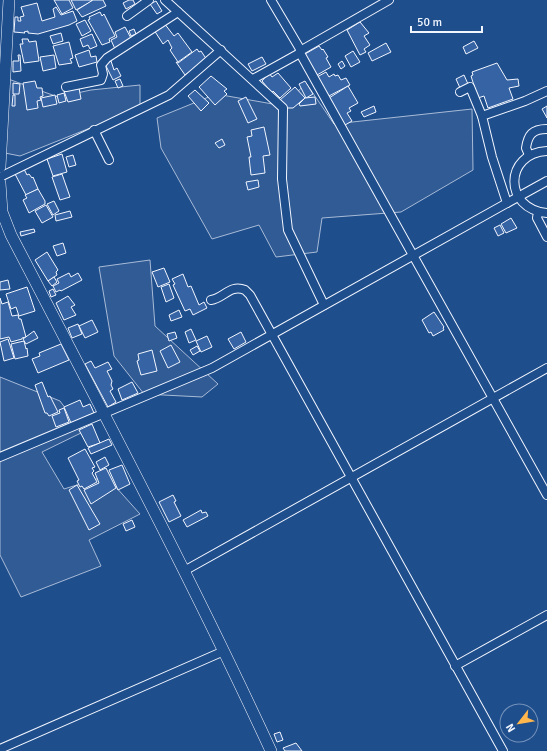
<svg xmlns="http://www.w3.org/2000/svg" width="547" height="751" font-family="Signika,sans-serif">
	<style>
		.built { fill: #305b95; stroke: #a8bbd7 }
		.building { fill: #3563a3; stroke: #f2f6ff }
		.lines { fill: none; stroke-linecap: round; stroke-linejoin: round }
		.minor-casing { stroke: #f2f6ff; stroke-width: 10 }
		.tertiary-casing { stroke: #f2f6ff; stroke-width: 12 }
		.minor { stroke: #1f4e8c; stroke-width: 8 }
		.tertiary { stroke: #1f4e8c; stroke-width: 11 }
	</style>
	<rect width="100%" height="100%" fill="#1f4e8c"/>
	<g class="built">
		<polygon points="0,76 58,97 91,90 140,85 140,108 20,156 0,152"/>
		<polygon points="306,83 334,124 472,109 473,170 401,212 322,218 317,252 276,257 259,225 212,239 161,148 157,118 216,94 284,106"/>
		<polygon points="150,260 155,326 218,384 202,397 144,394 114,356 99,267"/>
		<polygon points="0,377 60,401 83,432 42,452 64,489 106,476 140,514 89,540 101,566 21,597 0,555"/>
	</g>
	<g class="building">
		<polygon points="54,0 69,0 73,8 62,14"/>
		<polygon points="71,0 91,0 92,1 76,10"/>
		<polygon points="93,0 103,0 106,6 82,17 77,10"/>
		<polygon points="129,0 133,0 135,4 126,9 123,3"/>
		<polygon points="156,1 162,11 157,14 150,4"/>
		<polygon points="37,3 42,21 55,17 53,9 56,7 61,15 73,11 77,21 69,25 38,34 28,33 28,31 24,32 25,33 14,32 15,17 18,17 18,21 21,21 20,17 24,16 21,7"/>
		<polygon points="100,12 102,16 104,14 115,36 109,39 110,42 102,45 88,20 90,19 89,17"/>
		<polygon points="85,20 91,31 82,36 76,24"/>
		<polygon points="360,22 369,33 364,36 370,45 364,49 366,52 360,55 347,30"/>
		<polygon points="164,23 174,36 178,33 192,52 178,62 170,50 172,48 168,40 163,44 154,30"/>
		<polygon points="125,27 132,40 115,49 111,40 117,37 115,32"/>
		<polygon points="134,29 136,34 131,36 129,31"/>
		<polygon points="61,33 63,41 53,44 50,36"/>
		<polygon points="92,34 97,46 90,49 88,45 83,47 80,39"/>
		<polygon points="22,39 28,39 29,42 36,41 39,61 24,63 20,44 23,44"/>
		<polygon points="474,41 478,48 466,54 463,47"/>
		<polygon points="69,42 73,58 70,59 72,63 59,65 53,46"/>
		<polygon points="386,43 391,52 372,61 368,53"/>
		<polygon points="319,46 322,50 323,49 328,57 326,58 331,67 317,75 305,54"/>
		<polygon points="197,49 199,52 201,51 207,60 185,75 176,62 178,63"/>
		<polygon points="89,50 91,57 96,56 97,62 79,67 75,55"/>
		<polygon points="353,51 360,62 351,67 345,56"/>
		<polygon points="18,55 20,55 21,71 13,72 13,61 19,61"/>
		<polygon points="54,55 56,68 43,71 40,57"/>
		<polygon points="262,57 266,64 252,71 248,64"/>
		<polygon points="111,61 114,70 117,68 121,76 113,80 105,64"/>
		<polygon points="342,61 345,66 341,69 338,64"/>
		<polygon points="497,63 507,80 518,79 519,86 509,88 513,99 488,108 484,96 478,98 471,76 473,75 472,72"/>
		<polygon points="326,72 329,77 334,74 335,76 338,75 341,80 346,78 350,85 327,97 317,77"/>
		<polygon points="269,73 272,77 278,73 291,88 280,98 273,91 272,93 262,81"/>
		<polygon points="464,75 468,84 460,88 456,79"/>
		<polygon points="211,76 227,89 224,91 227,94 215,105 199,87"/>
		<polygon points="120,79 123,86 118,88 115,81"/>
		<polygon points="35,81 37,88 42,88 43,96 40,97 41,100 37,101 38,108 27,110 23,83"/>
		<polygon points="305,81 313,94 306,98 299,84"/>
		<polygon points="13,83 20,84 19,94 13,94"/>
		<polygon points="348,86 358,103 349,108 351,111 347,113 352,121 345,125 329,98"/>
		<polygon points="295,87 305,98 293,108 287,108 280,100"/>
		<polygon points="79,88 81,99 68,102 64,91"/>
		<polygon points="195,90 209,103 201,111 188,96"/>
		<polygon points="64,93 66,101 59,103 57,95"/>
		<polygon points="13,95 15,95 15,106 12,106"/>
		<polygon points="55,95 57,104 43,107 41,98"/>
		<polygon points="246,97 257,119 248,123 238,101"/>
		<polygon points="315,97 316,104 300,106 299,104 305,98"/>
		<polygon points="374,106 376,112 364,117 361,112"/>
		<polygon points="547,106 547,118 542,109"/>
		<polygon points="264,127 270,155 263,156 265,173 251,175 249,157 251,157 247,137 252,136 251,130"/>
		<polygon points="222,139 225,145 219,148 215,143"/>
		<polygon points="62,154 67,172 53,176 47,159"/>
		<polygon points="73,155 76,165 69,167 66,157"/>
		<polygon points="24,169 27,175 29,174 32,178 33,177 38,189 26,195 15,174"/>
		<polygon points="62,174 70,197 60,200 52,177"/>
		<polygon points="258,180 259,187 248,190 246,182"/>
		<polygon points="38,189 45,201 45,204 29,213 23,200 27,198 25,195"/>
		<polygon points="54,201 59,211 53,215 47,204"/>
		<polygon points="46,205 53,217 42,223 35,211"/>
		<polygon points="70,211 72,217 56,221 55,215"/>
		<polygon points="511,218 517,228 506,233 501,224"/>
		<polygon points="500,225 504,233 498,236 494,228"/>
		<polygon points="34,229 35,232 21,236 20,232"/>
		<polygon points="63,243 66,253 57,256 53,246"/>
		<polygon points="47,252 58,270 56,272 57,275 48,281 35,260"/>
		<polygon points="164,268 170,282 158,287 152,272"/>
		<polygon points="69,273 71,277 78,273 82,280 61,291 60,290 56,292 53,286 59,283 57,279"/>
		<polygon points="183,274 188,287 191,286 199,305 204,302 207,308 193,315 190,309 185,311 173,285 175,284 172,279"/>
		<polygon points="54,277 57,282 52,286 48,281"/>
		<polygon points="8,280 10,289 0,290 0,282"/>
		<polygon points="169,284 174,298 166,302 161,287"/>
		<polygon points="27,287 35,311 19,316 16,307 11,309 6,294"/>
		<polygon points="53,289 56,295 51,297 49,291"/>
		<polygon points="68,296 75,305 71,307 76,315 64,320 56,303"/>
		<polygon points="0,298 2,304 8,302 12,316 18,315 19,319 21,319 26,337 22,338 22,339 11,342 9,337 0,339"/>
		<polygon points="179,310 182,317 171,321 169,315"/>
		<polygon points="434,312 444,327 443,328 444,330 433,336 431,332 429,333 422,320"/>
		<polygon points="92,320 98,332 85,338 79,326"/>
		<polygon points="78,324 82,334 72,338 68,328"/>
		<polygon points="191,329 196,340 189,343 185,332"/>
		<polygon points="34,331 38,338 26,344 23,339"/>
		<polygon points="175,332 177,338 169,341 167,334"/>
		<polygon points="241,332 246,342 234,349 228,339"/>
		<polygon points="207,336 212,347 201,352 196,341"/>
		<polygon points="8,339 14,358 4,361 0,342"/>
		<polygon points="24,341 26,349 27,348 28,356 15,359 11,344"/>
		<polygon points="61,344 69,360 38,373 32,359 40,356 39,353"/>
		<polygon points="171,345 180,362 168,368 160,351"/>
		<polygon points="197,346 200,351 193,355 190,350"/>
		<polygon points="152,350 157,371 141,375 137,361 139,360 138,354"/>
		<polygon points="91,361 95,368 108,362 112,369 107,371 112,381 111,385 113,389 110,391 116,402 108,407 85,364"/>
		<polygon points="42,382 48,397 50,396 58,412 49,416 47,413 45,413 35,385"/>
		<polygon points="132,382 138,393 122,400 118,389"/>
		<polygon points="80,400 83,407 90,404 94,413 71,423 64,407"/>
		<polygon points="64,408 69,422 56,427 52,416 60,413 59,410"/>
		<polygon points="92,424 100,443 88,447 79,430"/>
		<polygon points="109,439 112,445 91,454 88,448"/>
		<polygon points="85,449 95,467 92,468 94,471 92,473 97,482 84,489 82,486 80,487 77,481 79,480 68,458"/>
		<polygon points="105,457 109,465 100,470 96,462"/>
		<polygon points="122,465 130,484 118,490 109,470"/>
		<polygon points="106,468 116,488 91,504 84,490 99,483 95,473"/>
		<polygon points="77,485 100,524 89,530 69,490"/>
		<polygon points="173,495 176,501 174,502 181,516 169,522 159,502"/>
		<polygon points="201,510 202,513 206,512 208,516 187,527 183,520"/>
		<polygon points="132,520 135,527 126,531 123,524"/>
		<polygon points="280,732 283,740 277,742 274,734"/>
		<polygon points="296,743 302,751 285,751 283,748"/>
	</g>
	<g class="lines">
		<defs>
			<g id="minor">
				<polyline points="165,0 283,108 282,179 288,230 324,305"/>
				<polyline points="271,0 300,49 300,53 547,495"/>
				<polyline points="127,16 149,0"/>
				<polyline points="300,51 389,0"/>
				<polyline points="253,79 300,53"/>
				<polyline points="66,87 101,80 103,74 101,65 107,58 178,12"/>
				<polyline points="460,92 470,87 482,116"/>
				<polyline points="94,130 109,160"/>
				<path d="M547,151C504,153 503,209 547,213"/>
				<path d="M529,155L526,148C528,135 532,129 547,129"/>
				<polyline points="0,177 169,95 221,50"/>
				<polyline points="507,203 547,181"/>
				<polyline points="538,212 537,218 547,237"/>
				<path d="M211,300C224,298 230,284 245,290L250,295L503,751"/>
				<polyline points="0,457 212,368 507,203 492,157 482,116 525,101 547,91"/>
				<polyline points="184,571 547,368"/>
				<polyline points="455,666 547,615"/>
				<polyline points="0,749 224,651"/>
			</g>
			<g id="tertiary">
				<polyline points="0,167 9,0"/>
				<path d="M0,183L2,212L11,235C100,406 190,576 271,751"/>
			</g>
		</defs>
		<use href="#minor" class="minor-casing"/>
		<use href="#tertiary" class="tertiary-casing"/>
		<use href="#minor" class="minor"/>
		<use href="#tertiary" class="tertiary"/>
	</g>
	<g transform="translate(519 723) rotate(239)"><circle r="19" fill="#1f4e8c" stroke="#7391ba"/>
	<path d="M0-3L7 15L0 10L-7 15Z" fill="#ffb74d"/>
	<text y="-6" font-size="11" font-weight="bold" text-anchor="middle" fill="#f2f6ff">N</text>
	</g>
	<path d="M411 26v6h71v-6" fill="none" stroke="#f2f6ff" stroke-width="2"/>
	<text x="417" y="26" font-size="12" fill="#f2f6ff" stroke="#1f4e8c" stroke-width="3" paint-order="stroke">50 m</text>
</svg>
